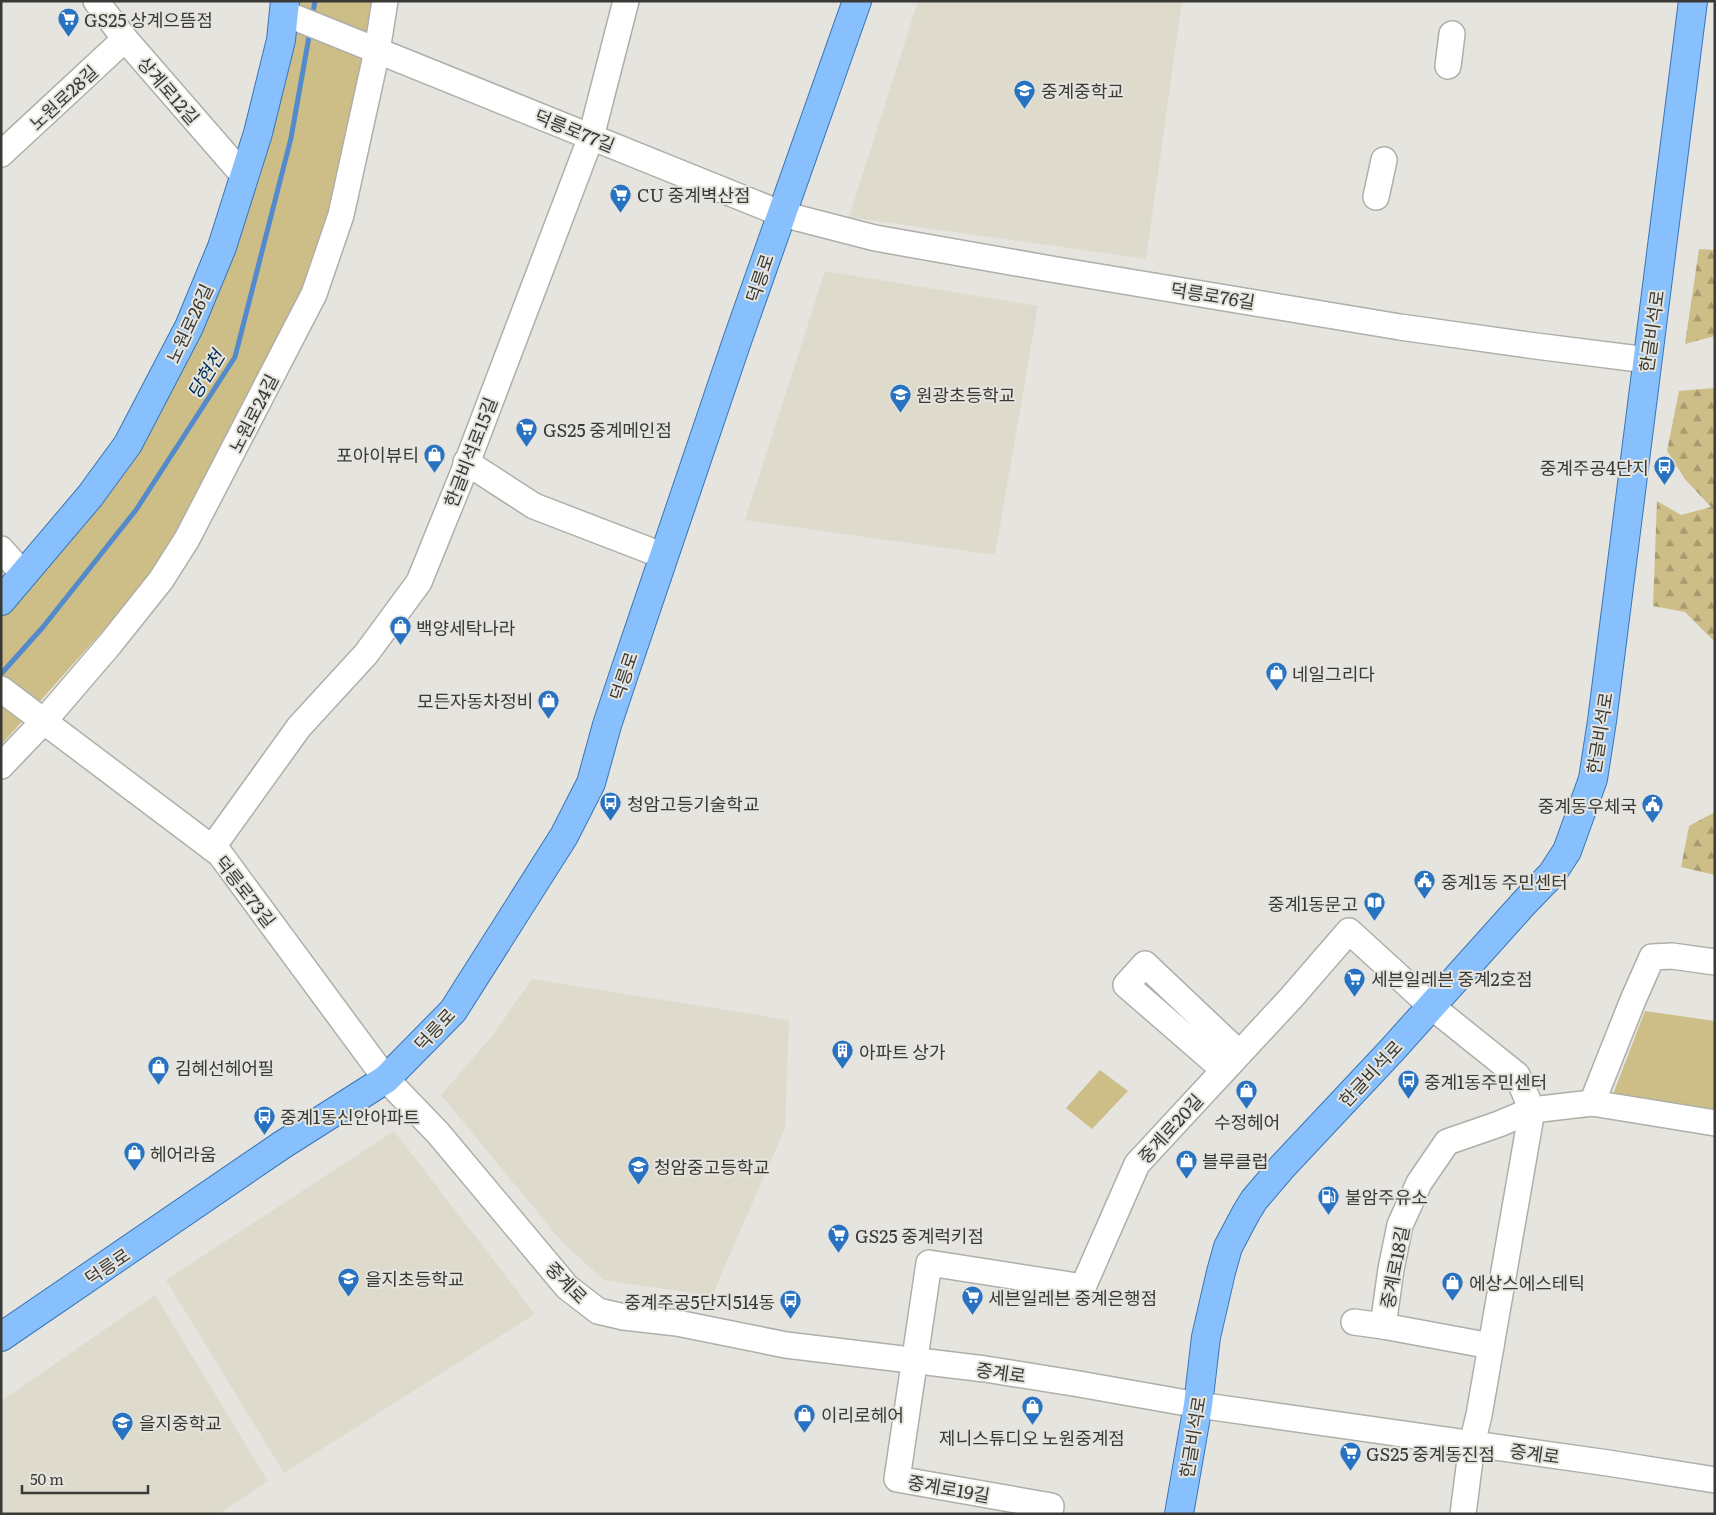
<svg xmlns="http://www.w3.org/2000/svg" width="1716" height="1515" font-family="Literata,'Noto Sans KR',serif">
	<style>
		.built { fill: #dedbcd }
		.green { fill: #cdbe87 }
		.forest { fill: url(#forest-firs) }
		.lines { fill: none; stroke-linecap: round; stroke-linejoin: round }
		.stream { stroke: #528acc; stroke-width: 5 }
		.minor-casing { stroke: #afaea8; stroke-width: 28 }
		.major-casing { stroke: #3875b7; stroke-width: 30 }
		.minor { stroke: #fff; stroke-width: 25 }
		.major { stroke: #88c0fd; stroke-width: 28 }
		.labels { text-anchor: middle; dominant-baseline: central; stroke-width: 4; stroke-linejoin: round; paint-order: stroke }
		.poi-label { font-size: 18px; fill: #393936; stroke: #e6e4de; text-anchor: start }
		.street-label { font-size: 18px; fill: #393936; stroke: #e6e4de }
		.water-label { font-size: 19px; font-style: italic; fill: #002953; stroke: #e6e4de }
	</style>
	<defs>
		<pattern id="forest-firs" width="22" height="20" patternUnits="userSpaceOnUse" patternTransform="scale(1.25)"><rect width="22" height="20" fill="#cdbe87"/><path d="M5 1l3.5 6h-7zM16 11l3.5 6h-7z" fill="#a79b6f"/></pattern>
	</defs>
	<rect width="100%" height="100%" fill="#e6e4de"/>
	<g class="built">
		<polygon points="918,1 1182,1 1146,259 849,217"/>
		<polygon points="825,271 1038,306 995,555 745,520"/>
		<polygon points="532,979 789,1020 785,1128 712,1296 604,1280 563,1243 441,1095 492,1036"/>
		<polygon points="394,1131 535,1314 284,1473 166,1280"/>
		<polygon points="155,1295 268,1481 219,1514 1,1514 1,1401"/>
	</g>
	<g class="green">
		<polygon points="292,1 371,1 369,29 340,176 298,308 156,571 1,745 1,613 96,509 189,358 254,170"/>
		<polygon points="1645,1011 1715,1021 1715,1110 1612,1097"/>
		<polygon points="1100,1070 1128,1091 1092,1129 1066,1108"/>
	</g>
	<g class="forest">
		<polygon points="1699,249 1715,250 1715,336 1685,344"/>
		<polygon points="1715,388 1715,642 1685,612 1653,606 1657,501 1681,515 1711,507 1685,479 1667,451 1679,391"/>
		<polygon points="1715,812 1715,875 1681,867 1689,826"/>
	</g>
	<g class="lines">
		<g class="stream">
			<polyline points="312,18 315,1"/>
			<polyline points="1,674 43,627 136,510 235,357 291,138 310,31"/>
		</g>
		<defs>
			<g id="minor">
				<polyline points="96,1 125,39 244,176"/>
				<polyline points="284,13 782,214 875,238 1051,269 1400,327 1528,345 1647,360"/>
				<polyline points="1448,66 1452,34"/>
				<polyline points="1,154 125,39"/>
				<polyline points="1376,197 1384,160"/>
				<polyline points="466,462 534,506 664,556"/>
				<polyline points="1,549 24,575"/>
				<polyline points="1,689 220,854 386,1079 438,1133 567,1287 598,1311 624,1317 677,1323 786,1345 985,1369 1079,1384 1198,1405 1608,1463 1715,1480"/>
				<polyline points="1,766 44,721 110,644 161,580 187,539 314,294 341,215 377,51 385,1"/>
				<polyline points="212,848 299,727 366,654 419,582 462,476 591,137 626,1"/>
				<polyline points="1224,1070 1126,985 1145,964 1239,1053"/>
				<polyline points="1592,1103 1715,1123"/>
				<polyline points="1354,1322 1383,1326"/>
				<polyline points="1491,1346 1383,1326 1391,1269 1400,1225 1419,1183 1447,1142 1499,1124 1532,1110 1592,1103 1633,1000 1652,957 1672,956 1715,962"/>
				<polyline points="1050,1514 1051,1506 897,1479 929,1263 1083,1287 1137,1164 1291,998 1349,931 1431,1006 1517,1075 1532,1110 1479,1415 1472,1444 1463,1514"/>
			</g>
			<g id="major">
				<polyline points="1,601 90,496 128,444 189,327 222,247 258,133 281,40 285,1"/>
				<polyline points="1,1337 282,1145 386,1079 453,1011 564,836 591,783 607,725 625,671 737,341 857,1"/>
				<polyline points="1179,1514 1198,1405 1206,1337 1221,1272 1228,1247 1246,1213 1254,1200 1283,1166 1392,1050 1524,903 1552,874 1567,851 1593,779 1602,721 1693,1"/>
			</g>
		</defs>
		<use href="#minor" class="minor-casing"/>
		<use href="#major" class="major-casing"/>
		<use href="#minor" class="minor"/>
		<use href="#major" class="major"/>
	</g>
	<defs>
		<symbol id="supermarket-pin" viewBox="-11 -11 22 30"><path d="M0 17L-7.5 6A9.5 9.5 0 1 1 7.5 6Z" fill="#2872c2" stroke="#e6e4de"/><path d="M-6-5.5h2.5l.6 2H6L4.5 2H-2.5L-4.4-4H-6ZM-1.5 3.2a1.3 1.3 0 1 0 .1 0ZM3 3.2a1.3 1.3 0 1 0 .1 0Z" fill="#fff"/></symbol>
		<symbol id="school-pin" viewBox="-11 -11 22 30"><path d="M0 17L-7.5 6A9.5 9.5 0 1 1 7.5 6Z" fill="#2872c2" stroke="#e6e4de"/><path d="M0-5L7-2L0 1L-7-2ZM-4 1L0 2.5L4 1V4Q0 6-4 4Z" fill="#fff"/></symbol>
		<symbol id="shop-pin" viewBox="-11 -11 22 30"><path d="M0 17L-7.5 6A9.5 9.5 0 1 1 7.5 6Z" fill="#2872c2" stroke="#e6e4de"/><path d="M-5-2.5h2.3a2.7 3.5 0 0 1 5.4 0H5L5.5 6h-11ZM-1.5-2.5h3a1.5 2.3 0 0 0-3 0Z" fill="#fff"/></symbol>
		<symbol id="bus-pin" viewBox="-11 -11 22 30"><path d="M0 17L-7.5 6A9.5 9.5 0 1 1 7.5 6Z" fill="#2872c2" stroke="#e6e4de"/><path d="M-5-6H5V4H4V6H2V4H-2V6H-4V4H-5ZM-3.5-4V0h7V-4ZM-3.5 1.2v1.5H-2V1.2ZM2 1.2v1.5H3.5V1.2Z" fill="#fff"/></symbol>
		<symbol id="civic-pin" viewBox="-11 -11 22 30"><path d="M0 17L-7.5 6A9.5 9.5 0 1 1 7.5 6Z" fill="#2872c2" stroke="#e6e4de"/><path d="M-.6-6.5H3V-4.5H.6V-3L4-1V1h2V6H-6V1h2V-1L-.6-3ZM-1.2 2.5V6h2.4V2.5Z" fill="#fff"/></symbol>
		<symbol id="library-pin" viewBox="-11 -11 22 30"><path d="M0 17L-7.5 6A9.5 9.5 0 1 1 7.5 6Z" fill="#2872c2" stroke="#e6e4de"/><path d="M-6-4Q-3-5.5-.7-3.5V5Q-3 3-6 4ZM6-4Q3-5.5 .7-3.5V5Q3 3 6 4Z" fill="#fff"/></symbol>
		<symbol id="building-pin" viewBox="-11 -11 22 30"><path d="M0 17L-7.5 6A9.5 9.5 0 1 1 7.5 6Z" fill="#2872c2" stroke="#e6e4de"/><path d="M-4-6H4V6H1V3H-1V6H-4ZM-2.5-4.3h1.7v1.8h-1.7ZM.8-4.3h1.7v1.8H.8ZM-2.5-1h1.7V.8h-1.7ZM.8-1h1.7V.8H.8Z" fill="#fff"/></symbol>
		<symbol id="fuel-pin" viewBox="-11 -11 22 30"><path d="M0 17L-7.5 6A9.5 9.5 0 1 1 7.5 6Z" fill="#2872c2" stroke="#e6e4de"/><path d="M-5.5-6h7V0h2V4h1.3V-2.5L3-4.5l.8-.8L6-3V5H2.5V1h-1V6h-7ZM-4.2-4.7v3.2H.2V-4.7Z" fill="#fff"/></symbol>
	</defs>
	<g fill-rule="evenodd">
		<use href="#supermarket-pin" x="56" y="6" width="25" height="34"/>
		<use href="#school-pin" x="1012" y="78" width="25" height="34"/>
		<use href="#supermarket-pin" x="608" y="182" width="25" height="34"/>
		<use href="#school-pin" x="888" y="382" width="25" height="34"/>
		<use href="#supermarket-pin" x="514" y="416" width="25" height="34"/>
		<use href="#shop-pin" x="422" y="442" width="25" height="34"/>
		<use href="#bus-pin" x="1652" y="454" width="25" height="34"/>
		<use href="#shop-pin" x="388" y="614" width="25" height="34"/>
		<use href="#shop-pin" x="1264" y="660" width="25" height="34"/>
		<use href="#shop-pin" x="536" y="688" width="25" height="34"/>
		<use href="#bus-pin" x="598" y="790" width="25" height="34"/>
		<use href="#civic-pin" x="1640" y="792" width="25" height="34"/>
		<use href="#civic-pin" x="1412" y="868" width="25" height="34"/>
		<use href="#library-pin" x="1362" y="890" width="25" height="34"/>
		<use href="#supermarket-pin" x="1342" y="966" width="25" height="34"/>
		<use href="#building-pin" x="830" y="1038" width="25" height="34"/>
		<use href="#shop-pin" x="146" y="1054" width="25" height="34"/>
		<use href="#bus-pin" x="1396" y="1068" width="25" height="34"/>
		<use href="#shop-pin" x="1234" y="1078" width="25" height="34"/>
		<use href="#bus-pin" x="252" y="1104" width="25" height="34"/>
		<use href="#shop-pin" x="122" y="1140" width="25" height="34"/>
		<use href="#shop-pin" x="1174" y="1148" width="25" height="34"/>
		<use href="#school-pin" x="626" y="1154" width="25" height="34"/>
		<use href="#fuel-pin" x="1316" y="1184" width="25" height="34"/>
		<use href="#supermarket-pin" x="826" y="1222" width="25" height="34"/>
		<use href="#school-pin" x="336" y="1266" width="25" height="34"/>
		<use href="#shop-pin" x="1440" y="1270" width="25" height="34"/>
		<use href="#supermarket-pin" x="960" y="1284" width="25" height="34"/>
		<use href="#bus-pin" x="778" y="1288" width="25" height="34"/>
		<use href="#shop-pin" x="1020" y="1394" width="25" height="34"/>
		<use href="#shop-pin" x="792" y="1402" width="25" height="34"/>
		<use href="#school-pin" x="110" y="1410" width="25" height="34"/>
		<use href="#supermarket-pin" x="1338" y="1440" width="25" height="34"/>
	</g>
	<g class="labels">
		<g class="poi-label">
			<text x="84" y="19">GS25 상계으뜸점</text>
			<text x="1041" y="90">중계중학교</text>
			<text x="637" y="194">CU 중계벽산점</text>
			<text x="916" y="394">원광초등학교</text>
			<text x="543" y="429">GS25 중계메인점</text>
			<text x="419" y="454" text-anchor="end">포아이뷰티</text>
			<text x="1649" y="467" text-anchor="end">중계주공4단지</text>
			<text x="416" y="627">백양세탁나라</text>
			<text x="1292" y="673">네일그리다</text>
			<text x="533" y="700" text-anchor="end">모든자동차정비</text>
			<text x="627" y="803">청암고등기술학교</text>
			<text x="1637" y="805" text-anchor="end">중계동우체국</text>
			<text x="1441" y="881">중계1동 주민센터</text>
			<text x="1358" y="903" text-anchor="end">중계1동문고</text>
			<text x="1371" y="978">세븐일레븐 중계2호점</text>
			<text x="859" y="1051">아파트 상가</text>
			<text x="175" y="1067">김혜선헤어필</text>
			<text x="1424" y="1081">중계1동주민센터</text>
			<text x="280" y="1116">중계1동신안아파트</text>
			<text x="1247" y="1121" text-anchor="middle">수정헤어</text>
			<text x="150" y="1153">헤어라움</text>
			<text x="1202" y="1160">블루클럽</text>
			<text x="654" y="1166">청암중고등학교</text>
			<text x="1345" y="1196">불암주유소</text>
			<text x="855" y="1235">GS25 중계럭키점</text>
			<text x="365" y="1278">을지초등학교</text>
			<text x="1469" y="1282">에상스에스테틱</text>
			<text x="988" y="1297">세븐일레븐 중계은행점</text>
			<text x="775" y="1301" text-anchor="end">중계주공5단지514동</text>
			<text x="821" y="1414">이리로헤어</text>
			<text x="139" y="1422">을지중학교</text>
			<text x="1032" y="1437" text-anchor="middle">제니스튜디오 노원중계점</text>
			<text x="1366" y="1453">GS25 중계동진점</text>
		</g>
		<g class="street-label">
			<text transform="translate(169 90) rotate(49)">상계로12길</text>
			<text transform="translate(63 97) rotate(-43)">노원로28길</text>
			<text transform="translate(575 130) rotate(22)">덕릉로77길</text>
			<text transform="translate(759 278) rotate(-71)">덕릉로</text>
			<text transform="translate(1213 295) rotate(9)">덕릉로76길</text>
			<text transform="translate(189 323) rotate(-65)">노원로26길</text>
			<text transform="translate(1651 331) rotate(-82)">한글비석로</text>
			<text transform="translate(253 413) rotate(-63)">노원로24길</text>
			<text transform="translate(470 452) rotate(-69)">한글비석로15길</text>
			<text transform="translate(623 676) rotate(-71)">덕릉로</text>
			<text transform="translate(1599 733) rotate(-81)">한글비석로</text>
			<text transform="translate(246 891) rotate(52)">덕릉로73길</text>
			<text transform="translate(434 1029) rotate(-47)">덕릉로</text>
			<text transform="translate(1370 1073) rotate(-47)">한글비석로</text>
			<text transform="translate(1170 1128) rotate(-48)">중계로20길</text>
			<text transform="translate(107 1266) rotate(-34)">덕릉로</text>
			<text transform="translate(1394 1267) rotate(-79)">중계로18길</text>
			<text transform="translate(567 1282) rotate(45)">중계로</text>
			<text transform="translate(1001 1372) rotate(8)">중계로</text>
			<text transform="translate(1192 1437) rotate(-81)">한글비석로</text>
			<text transform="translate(1535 1453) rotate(8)">중계로</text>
			<text transform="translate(949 1488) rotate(10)">중계로19길</text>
		</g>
		<g class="water-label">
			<text transform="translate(205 374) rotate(-59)">당현천</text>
		</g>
	</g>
	<rect width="1716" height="1515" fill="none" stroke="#393936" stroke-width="5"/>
	<path d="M22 1485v8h126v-8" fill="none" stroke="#393936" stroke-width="2.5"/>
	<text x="30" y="1485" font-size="15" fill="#393936" stroke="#e6e4de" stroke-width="4" paint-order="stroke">50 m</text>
</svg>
